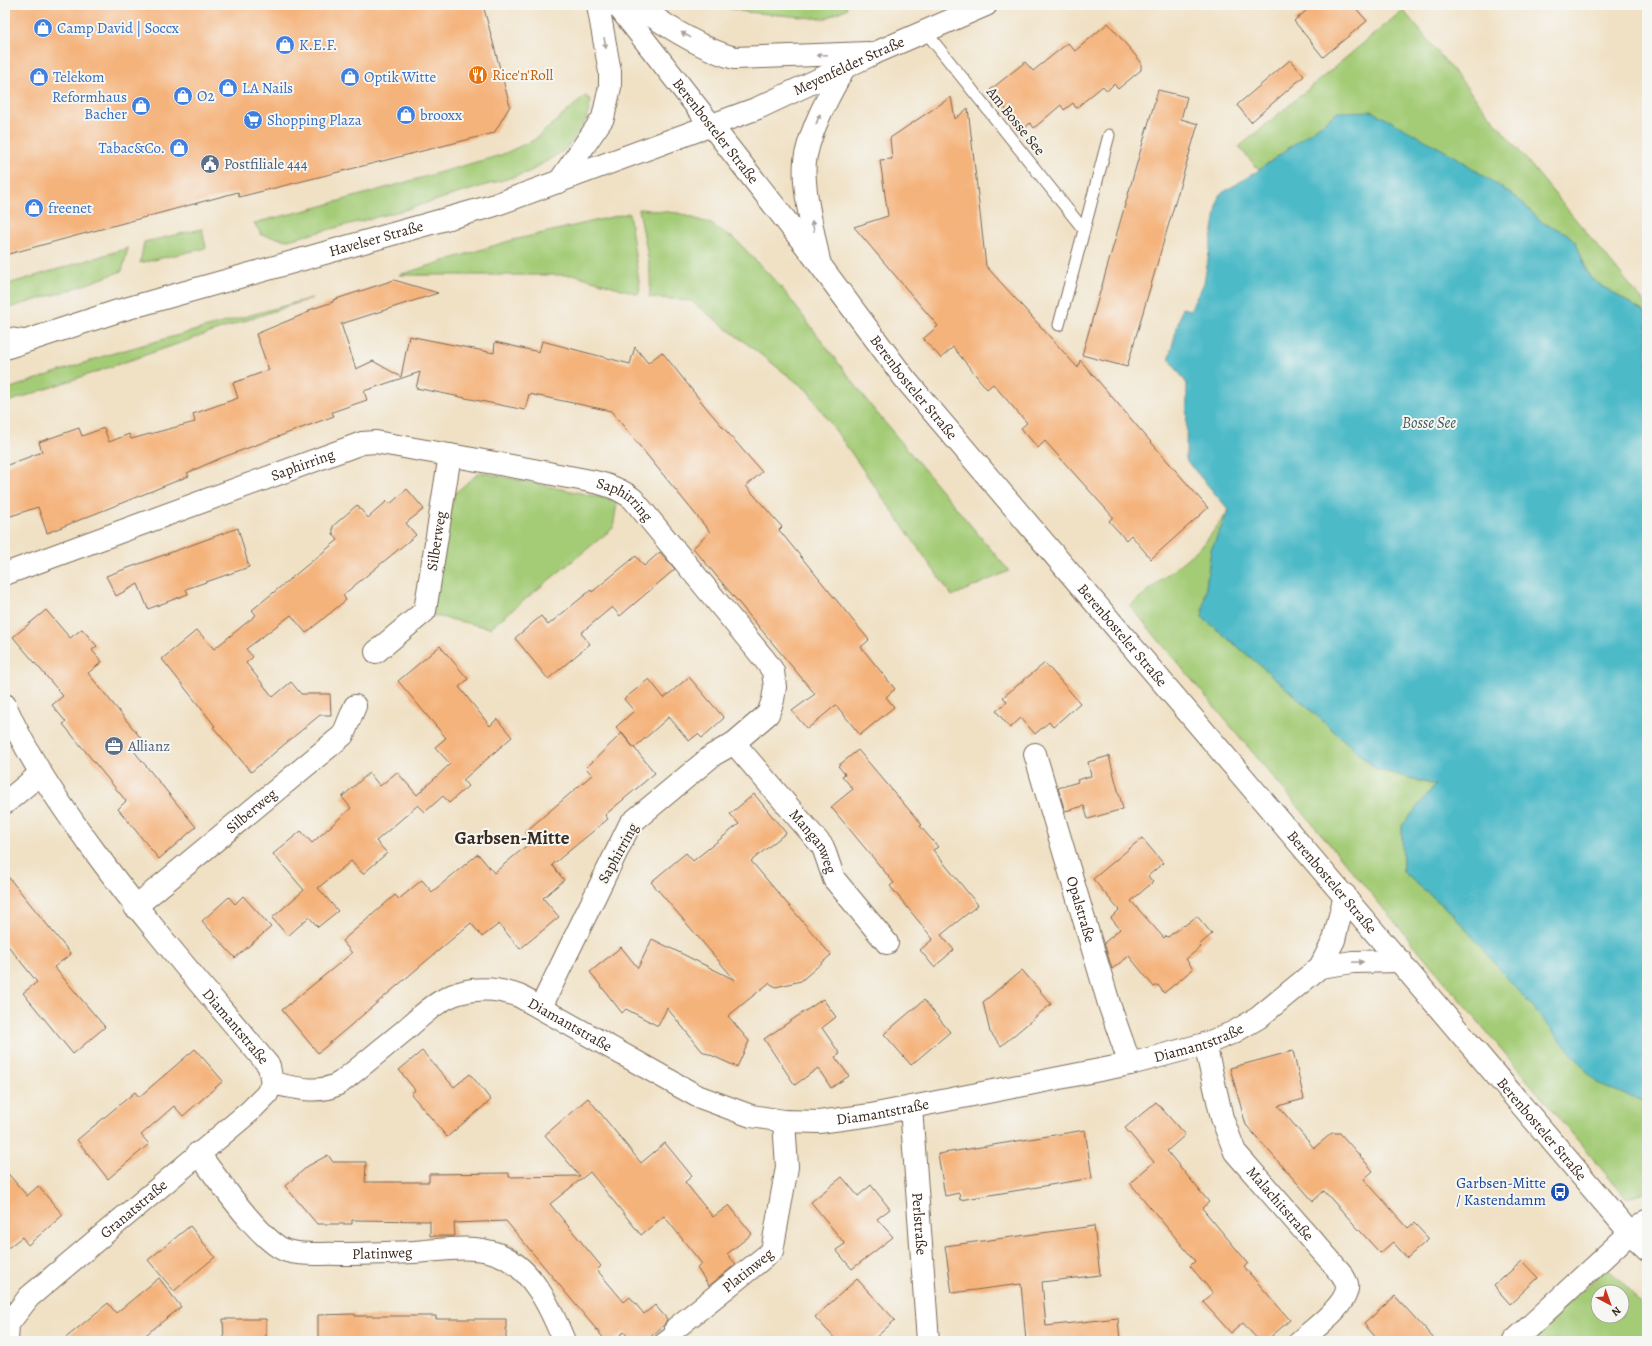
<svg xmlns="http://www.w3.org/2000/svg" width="1652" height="1346" font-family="Alegreya,serif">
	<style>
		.green { fill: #a4cc77; stroke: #707b4a; fill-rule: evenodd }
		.water { fill: #4ebac8; stroke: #447273 }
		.building { fill: #f5b37c }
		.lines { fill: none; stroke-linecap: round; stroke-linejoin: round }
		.service-casing { stroke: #7a6a58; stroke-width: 13 }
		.minor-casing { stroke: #7a6a58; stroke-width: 24 }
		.tertiary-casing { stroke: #7a6a58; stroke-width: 24 }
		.service { stroke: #fff; stroke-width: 11 }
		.minor { stroke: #fff; stroke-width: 22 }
		.tertiary { stroke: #fff; stroke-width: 22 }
		.oneway { fill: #a79f9a }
		.labels { text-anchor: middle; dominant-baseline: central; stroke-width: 4; stroke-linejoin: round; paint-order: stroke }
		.shop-label { font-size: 15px; fill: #366cbe; stroke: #f6f6f2; text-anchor: start }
		.street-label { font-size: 15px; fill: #3b2a1e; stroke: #f6f6f2 }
		.food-label { font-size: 15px; fill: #c56008; stroke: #f6f6f2; text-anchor: start }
		.service-label { font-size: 15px; fill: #4e5e75; stroke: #f6f6f2; text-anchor: start }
		.transit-label { font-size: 15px; fill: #164399; stroke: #f6f6f2; text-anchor: end }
		.water-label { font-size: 16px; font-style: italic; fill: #425c5a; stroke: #f6f6f2 }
		.district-label { font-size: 19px; font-weight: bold; fill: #3b2a1e; stroke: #f6f6f2 }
	</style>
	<rect width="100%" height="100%" fill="#f6f6f2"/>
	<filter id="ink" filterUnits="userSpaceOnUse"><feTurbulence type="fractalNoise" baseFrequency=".025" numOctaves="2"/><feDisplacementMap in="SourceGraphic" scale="8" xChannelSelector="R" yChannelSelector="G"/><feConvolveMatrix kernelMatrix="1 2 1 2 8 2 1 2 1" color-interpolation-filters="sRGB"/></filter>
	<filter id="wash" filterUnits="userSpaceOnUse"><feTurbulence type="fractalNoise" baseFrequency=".012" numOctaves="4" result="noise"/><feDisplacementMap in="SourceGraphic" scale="16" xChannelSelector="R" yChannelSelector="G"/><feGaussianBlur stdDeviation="0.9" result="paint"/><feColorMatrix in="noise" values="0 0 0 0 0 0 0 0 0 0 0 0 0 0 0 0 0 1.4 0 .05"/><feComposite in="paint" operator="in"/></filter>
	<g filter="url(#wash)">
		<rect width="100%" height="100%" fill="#f0e1c5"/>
		<g class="green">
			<polygon points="714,5 847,5 846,9 824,19 746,12"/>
			<polygon points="1403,10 1647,306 1647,314 1591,279 1587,272 1576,242 1566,233 1543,223 1518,199 1456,157 1415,136 1338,112 1259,170 1239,147"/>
			<polygon points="585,96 591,100 586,120 575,138 563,151 529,172 404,210 288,240 262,235 254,223 315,208 501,155 534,140"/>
			<path d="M639,209L678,213L711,224L736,240L781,287L871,406L1009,571L952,596L807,390L691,301L649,297C654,272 643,235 639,209Z"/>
			<polygon points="629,213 640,289 638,294 576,275 399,275 509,241"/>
			<polygon points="202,229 206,248 140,263 144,242"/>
			<polygon points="128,248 122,271 70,290 5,309 5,285"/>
			<polygon points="312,298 5,403 5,390 107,355"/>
			<polygon points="480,472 609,499 617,503 613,528 490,628 431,615 454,494"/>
			<polygon points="1229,510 1211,550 1202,617 1267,671 1376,769 1435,785 1402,826 1403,872 1452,913 1644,1102 1647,1101 1647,1193 1626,1198 1130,606 1204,544"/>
			<path d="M1607,1268L1647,1308V1341H1526ZM1598,1292H1622V1316H1598Z"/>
		</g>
		<polygon class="water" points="1372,111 1456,157 1518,199 1543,223 1566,233 1576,242 1587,272 1591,279 1647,314 1647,1101 1644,1102 1597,1083 1452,913 1403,872 1402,826 1435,785 1376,769 1267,671 1202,617 1211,550 1229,510 1186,460 1187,384 1169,358 1182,308 1190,310 1204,283 1219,195 1259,170 1338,112"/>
		<g id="blocks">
			<g class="building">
				<polygon points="5,5 483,5 510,106 494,133 239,197 238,192 5,255"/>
				<polygon points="1313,5 1353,5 1367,21 1323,57 1294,21"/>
				<polygon points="1108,23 1141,62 1141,70 1118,89 1114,84 1107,91 1103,86 1076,108 1073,103 1064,110 1061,105 1034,128 1030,123 1023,130 990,90 1025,62 1033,71 1068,43 1075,51"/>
				<polygon points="1290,60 1304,76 1251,122 1237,105"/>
				<polygon points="1158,90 1187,97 1181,119 1198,124 1127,367 1082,355"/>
				<polygon points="951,97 955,119 968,108 986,266 1078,368 1080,360 1208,508 1151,559 1131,535 1126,540 1109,521 1113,517 1045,441 1038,448 1021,428 1027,423 993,384 987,389 953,347 941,358 923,339 938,326 854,227 888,216 880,160 892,159 890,138"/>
				<polygon points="394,280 438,293 341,324 356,369 373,361 401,377 409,336 494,353 495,342 539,352 542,341 630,364 635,347 648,363 662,352 708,410 762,472 746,486 782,527 779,530 869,640 861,647 895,689 886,697 894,707 860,735 836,705 807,729 792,711 815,694 693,548 710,532 611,411 573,403 529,394 525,410 416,388 420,372 364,391 367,400 332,412 334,416 221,458 187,473 189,476 47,533 38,507 5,518 5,466 42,452 39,442 79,428 82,436 104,428 109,442 129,434 131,439 195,422 193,414 238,398 233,383 269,370 256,334 309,312 309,310 333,302 333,300"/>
				<polygon points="407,489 424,509 406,523 416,535 343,595 346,600 306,633 291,615 246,649 253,657 246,663 273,697 291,682 301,694 330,694 331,715 320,715 251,772 213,727 215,726 162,659 197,630 214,649 256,615 252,610 338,540 333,534 333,526 357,505 368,518 387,501 390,504"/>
				<polygon points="238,528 249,567 186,589 188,594 148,609 138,584 116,596 106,576"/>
				<polygon points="660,552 675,569 620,616 612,607 581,633 590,644 548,679 515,638 541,616 548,625 591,590 592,592 636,556 644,566"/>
				<polygon points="46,610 70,638 82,629 97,646 92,650 102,662 88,673 144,742 133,750 196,827 159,859 118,809 126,801 63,724 66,722 52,705 63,696 13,637"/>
				<polygon points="440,646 468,679 459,687 490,726 497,719 512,737 463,780 468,786 449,803 443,796 425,812 418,805 376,841 387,853 363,874 351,861 318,888 338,911 318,927 309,917 288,936 272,918 304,890 273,854 301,831 312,843 351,808 342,797 369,773 380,786 397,772 417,795 450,764 435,747 446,738 398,681"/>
				<polygon points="1045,663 1080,703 1053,727 1049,722 1035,734 1021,718 1010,728 996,711 1007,702 1003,697"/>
				<polygon points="689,677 724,718 702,738 698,734 689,741 669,717 634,748 616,727 634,711 624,699 649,679 664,698"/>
				<polygon points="622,733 655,773 605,815 608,819 552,865 564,880 543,898 559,917 520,949 499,924 482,937 471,923 318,1053 282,1010 352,953 342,941 395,895 399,899 422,880 432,892 478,854 494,873 532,841 525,832 592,775 586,768"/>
				<polygon points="858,750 922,825 920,826 938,847 933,850 978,905 941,935 954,950 934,967 920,950 933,939 890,886 894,883 831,807 853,789 842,776 845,774 838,766"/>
				<polygon points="1109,756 1123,809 1088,819 1084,806 1065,811 1058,788 1078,782 1077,780 1091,776 1088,762"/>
				<polygon points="754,794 786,833 751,861 831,955 801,981 776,987 769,983 728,1016 749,1041 737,1067 702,1051 667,1008 658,1026 626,1009 622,1013 590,972 621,947 638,968 652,939 735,980 651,882 686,853 693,861 739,824 730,814"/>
				<polygon points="1142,838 1163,863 1148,876 1153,882 1131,901 1164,938 1166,936 1168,937 1183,925 1184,926 1197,916 1212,934 1199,945 1201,947 1186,959 1193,969 1164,993 1158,985 1154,987 1129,956 1112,969 1104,943 1120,929 1111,918 1119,910 1093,879"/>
				<polygon points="5,873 71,954 54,967 105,1027 73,1054 23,993 37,982 5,942"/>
				<polygon points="243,896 271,927 235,958 202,921 229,897 235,904"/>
				<polygon points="1022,970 1051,1004 1001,1046 990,1032 983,1002"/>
				<polygon points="823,999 836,1017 822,1028 840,1054 835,1057 849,1076 831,1088 818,1068 795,1085 764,1039"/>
				<polygon points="924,1000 950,1032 911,1065 884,1034"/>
				<polygon points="195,1049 223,1081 183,1116 174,1106 141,1135 149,1144 108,1179 77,1140 135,1092 139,1097"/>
				<polygon points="422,1051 454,1087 470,1074 491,1100 447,1137 411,1094 415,1090 399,1070"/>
				<polygon points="1293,1051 1304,1099 1278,1106 1314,1148 1332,1133 1340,1133 1373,1171 1364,1179 1408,1228 1414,1223 1429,1239 1407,1258 1393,1242 1380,1253 1324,1191 1313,1201 1246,1125 1230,1068"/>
				<polygon points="588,1098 641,1163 665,1143 692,1176 685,1182 713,1217 729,1205 752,1234 727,1254 736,1264 709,1286 697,1268 702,1264 664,1216 641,1235 590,1172 550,1204 601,1266 597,1270 624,1302 630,1297 644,1314 655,1305 667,1319 664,1325 646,1341 631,1341 624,1332 613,1341 606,1341 506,1221 454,1223 455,1236 430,1236 430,1221 352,1220 352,1224 317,1224 285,1186 308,1166 328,1155 333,1162 366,1162 365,1182 429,1182 429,1174 509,1173 509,1177 580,1176 545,1135"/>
				<polygon points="1156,1102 1185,1135 1167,1151 1209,1202 1202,1208 1248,1263 1244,1267 1290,1320 1266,1341 1259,1341 1243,1323 1231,1333 1203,1302 1213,1293 1190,1266 1195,1261 1130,1183 1154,1162 1125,1128"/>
				<polygon points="1085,1130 1092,1178 960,1200 959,1193 945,1196 938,1154"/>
				<polygon points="5,1170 27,1196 38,1186 63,1215 28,1245 22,1237 5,1250"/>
				<polygon points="842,1177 858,1196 871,1185 890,1209 877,1219 893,1237 852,1269 836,1250 845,1244 811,1202"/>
				<polygon points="190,1226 215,1257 174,1291 148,1260"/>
				<polygon points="1094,1226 1100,1275 1042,1282 1046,1326 1118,1318 1120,1341 1026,1341 1021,1284 952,1293 945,1246"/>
				<polygon points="1522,1261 1538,1278 1510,1304 1494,1286"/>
				<polygon points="159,1278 181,1307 138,1341 62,1341 108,1303 116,1313"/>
				<polygon points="857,1279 895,1320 872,1341 837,1341 815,1317"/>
				<polygon points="1395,1296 1436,1341 1379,1341 1364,1324"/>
				<polygon points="355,1314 355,1316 436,1316 436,1319 506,1319 506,1341 318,1341 318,1315"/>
				<polygon points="223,1319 266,1319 266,1341 224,1341"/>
			</g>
		</g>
	</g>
	<g filter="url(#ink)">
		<use href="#blocks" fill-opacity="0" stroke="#7a6a58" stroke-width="1"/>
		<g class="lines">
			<defs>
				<g id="service">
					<polyline points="925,31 1084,230"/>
					<polyline points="1059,325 1109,135"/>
					<polyline points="5,333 27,336"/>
					<polyline points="659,1341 676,1328"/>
				</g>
				<g id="minor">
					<path id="s1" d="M5,574L362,443L376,442C435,453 494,462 553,474C580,480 611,481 633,499L765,660L773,671L775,687L773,700L768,714L734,743L713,755L630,824L541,1007"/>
					<path id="s2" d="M376,652L425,611L450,455"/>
					<path id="s3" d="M5,705C28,758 61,806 95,852C149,926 210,995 269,1066L272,1083C295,1088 319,1095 340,1083C362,1066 383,1048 404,1031C420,1017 438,999 459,993C479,987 500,989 519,996L697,1096L751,1116L784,1121L819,1122L871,1115L1130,1064L1205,1044L1234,1032L1258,1018L1320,967L1334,940L1345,895"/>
					<path id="s4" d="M734,743L823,847L834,879L887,943"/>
					<path id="s5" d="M1035,754L1110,1007L1130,1064"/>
					<polyline points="5,803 40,774"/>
					<path id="s6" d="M135,907L343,735L355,706"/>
					<polyline points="1320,967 1353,962 1401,961"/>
					<path id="s7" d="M1205,1044L1222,1118L1235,1152L1341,1273C1343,1276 1346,1281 1347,1284C1350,1304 1313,1329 1300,1341"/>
					<path id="s8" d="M911,1107L928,1341"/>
					<path id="s9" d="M198,1153C216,1176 262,1244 287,1251C303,1256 322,1253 339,1254C364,1254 389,1253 414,1252C442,1250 472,1244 498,1254C533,1268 551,1309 564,1341"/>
					<path id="s10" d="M676,1328L772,1251L787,1167L784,1121"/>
					<path id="s11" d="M7,1341L8,1324L29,1297L249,1112L267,1094L272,1083"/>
					<polyline points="1514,1341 1630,1233 1647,1221"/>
				</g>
				<g id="tertiary">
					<path id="s12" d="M617,5L809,250L905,379L1630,1233L1647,1249"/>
					<path d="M636,5C663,24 703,50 735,58L868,53"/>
					<polyline points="559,182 603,118 610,87 610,72 598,5"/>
					<path d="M819,261C814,234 800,181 806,155C813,123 829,96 844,68"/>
					<path id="s13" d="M5,348L118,311L492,206L758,108L875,53L986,5"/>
				</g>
			</defs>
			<use href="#service" class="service-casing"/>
			<use href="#minor" class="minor-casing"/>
			<use href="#tertiary" class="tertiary-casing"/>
			<use href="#service" class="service"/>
			<use href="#minor" class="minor"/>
			<use href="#tertiary" class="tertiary"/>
		</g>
		<defs><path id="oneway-solid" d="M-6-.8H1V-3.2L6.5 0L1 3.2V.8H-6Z"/></defs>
		<g class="oneway">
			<use href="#oneway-solid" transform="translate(686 35) rotate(-151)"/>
			<use href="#oneway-solid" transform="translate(605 43) rotate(80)"/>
			<use href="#oneway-solid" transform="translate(822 55) rotate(178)"/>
			<use href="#oneway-solid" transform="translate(818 119) rotate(-70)"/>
			<use href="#oneway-solid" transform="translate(813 226) rotate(-101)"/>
			<use href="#oneway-solid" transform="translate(1358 962) rotate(-2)"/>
		</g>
	</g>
	<defs>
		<symbol id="shop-disc" viewBox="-11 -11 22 22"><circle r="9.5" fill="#3f7fe0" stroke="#f6f6f2"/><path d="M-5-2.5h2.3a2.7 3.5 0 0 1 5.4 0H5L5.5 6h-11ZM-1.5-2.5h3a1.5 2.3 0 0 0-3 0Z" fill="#fff"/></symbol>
		<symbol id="restaurant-disc" viewBox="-11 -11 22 22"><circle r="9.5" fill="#e8710a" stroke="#f6f6f2"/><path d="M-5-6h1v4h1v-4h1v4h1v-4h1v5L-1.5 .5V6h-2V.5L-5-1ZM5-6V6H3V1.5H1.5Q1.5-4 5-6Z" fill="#fff"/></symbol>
		<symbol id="supermarket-disc" viewBox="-11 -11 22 22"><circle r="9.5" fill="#3f7fe0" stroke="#f6f6f2"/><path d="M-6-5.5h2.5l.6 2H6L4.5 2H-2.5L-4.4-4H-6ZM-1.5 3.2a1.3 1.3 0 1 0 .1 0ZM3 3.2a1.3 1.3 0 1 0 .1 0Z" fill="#fff"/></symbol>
		<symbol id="civic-disc" viewBox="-11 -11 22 22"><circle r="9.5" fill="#5c6f8a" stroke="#f6f6f2"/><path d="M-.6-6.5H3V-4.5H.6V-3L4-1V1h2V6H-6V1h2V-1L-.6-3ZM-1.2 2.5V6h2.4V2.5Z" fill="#fff"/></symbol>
		<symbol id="office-disc" viewBox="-11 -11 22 22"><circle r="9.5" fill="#5c6f8a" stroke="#f6f6f2"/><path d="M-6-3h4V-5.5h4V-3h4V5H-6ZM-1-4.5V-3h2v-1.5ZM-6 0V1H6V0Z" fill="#fff"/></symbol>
		<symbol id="bus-disc" viewBox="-11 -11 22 22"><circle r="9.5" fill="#1a4fb4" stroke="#f6f6f2"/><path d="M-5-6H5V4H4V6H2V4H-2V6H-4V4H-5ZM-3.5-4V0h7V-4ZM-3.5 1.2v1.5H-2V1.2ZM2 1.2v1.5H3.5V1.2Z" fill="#fff"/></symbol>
	</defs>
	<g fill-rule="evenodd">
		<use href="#shop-disc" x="32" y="17" width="22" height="22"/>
		<use href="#shop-disc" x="274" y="34" width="22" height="22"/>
		<use href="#restaurant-disc" x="467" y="64" width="22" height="22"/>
		<use href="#shop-disc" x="28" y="66" width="22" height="22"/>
		<use href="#shop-disc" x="339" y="66" width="22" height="22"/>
		<use href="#shop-disc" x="217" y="77" width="22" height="22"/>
		<use href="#shop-disc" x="172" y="85" width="22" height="22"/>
		<use href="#shop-disc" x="130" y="95" width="22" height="22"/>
		<use href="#shop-disc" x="395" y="104" width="22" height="22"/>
		<use href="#supermarket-disc" x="242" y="109" width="22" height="22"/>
		<use href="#shop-disc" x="168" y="137" width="22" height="22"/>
		<use href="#civic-disc" x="199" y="153" width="22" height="22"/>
		<use href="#shop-disc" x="23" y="197" width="22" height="22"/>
		<use href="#office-disc" x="103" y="735" width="22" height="22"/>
		<use href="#bus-disc" x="1549" y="1181" width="22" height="22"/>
	</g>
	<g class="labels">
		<g class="shop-label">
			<text x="57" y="28">Camp David | Soccx</text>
			<text x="299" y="45">K.E.F.</text>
			<text x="53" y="77">Telekom</text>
			<text x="364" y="77">Optik Witte</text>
			<text x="242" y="88">LA Nails</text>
			<text x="197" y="96">O2</text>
			<text x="127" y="97" text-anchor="end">Reformhaus<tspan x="127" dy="17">Bacher</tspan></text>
			<text x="420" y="115">brooxx</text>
			<text x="267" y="120">Shopping Plaza</text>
			<text x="165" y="148" text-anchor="end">Tabac&amp;Co.</text>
			<text x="48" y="208">freenet</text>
		</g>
		<g class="street-label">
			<text stroke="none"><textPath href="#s13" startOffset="891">Meyenfelder Straße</textPath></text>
			<text transform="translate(1016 121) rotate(51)">Am Bosse See</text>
			<text stroke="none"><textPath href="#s12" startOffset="160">Berenbosteler Straße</textPath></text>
			<text stroke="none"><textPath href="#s13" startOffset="387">Havelser Straße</textPath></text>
			<text stroke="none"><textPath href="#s12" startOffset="484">Berenbosteler Straße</textPath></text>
			<text stroke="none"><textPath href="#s1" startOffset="317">Saphirring</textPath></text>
			<text stroke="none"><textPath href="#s1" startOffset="652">Saphirring</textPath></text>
			<text stroke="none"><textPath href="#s2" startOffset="135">Silberweg</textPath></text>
			<text stroke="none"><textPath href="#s12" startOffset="808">Berenbosteler Straße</textPath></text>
			<text stroke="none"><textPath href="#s6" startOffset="151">Silberweg</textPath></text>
			<text stroke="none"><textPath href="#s4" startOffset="127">Manganweg</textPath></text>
			<text transform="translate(618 853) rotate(-61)">Saphirring</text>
			<text stroke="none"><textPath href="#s12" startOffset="1132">Berenbosteler Straße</textPath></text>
			<text stroke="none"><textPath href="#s5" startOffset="162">Opalstraße</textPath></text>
			<text stroke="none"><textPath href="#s3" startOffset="805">Diamantstraße</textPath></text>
			<text stroke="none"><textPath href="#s3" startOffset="397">Diamantstraße</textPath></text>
			<text stroke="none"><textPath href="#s3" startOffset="1465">Diamantstraße</textPath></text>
			<text stroke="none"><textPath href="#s3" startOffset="1141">Diamantstraße</textPath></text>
			<text stroke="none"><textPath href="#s12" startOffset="1456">Berenbosteler Straße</textPath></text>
			<text stroke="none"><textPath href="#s7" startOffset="181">Malachitstraße</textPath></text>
			<text stroke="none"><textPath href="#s11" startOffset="188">Granatstraße</textPath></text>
			<text stroke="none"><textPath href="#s8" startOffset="117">Perlstraße</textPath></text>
			<text stroke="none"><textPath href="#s9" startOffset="229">Platinweg</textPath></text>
			<text stroke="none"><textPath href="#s10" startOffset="92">Platinweg</textPath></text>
		</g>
		<g class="food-label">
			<text x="492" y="75">Rice'n'Roll</text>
		</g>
		<g class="service-label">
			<text x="224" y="164">Postfiliale 444</text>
			<text x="128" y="746">Allianz</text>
		</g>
		<g class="transit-label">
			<text x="1546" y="1183">Garbsen-Mitte<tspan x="1546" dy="17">/ Kastendamm</tspan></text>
		</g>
		<g class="water-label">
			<text x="1429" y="423">Bosse See</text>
		</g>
		<g class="district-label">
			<text x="512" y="838">Garbsen-Mitte</text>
		</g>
	</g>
	<rect width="1652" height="1346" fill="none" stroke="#f6f6f2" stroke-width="20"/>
	<g transform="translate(1610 1304) rotate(139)"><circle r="19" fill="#f6f6f2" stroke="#aba49d"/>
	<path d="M0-3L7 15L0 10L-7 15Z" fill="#c8321e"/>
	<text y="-6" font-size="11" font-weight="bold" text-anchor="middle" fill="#3b2a1e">N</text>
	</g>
</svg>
